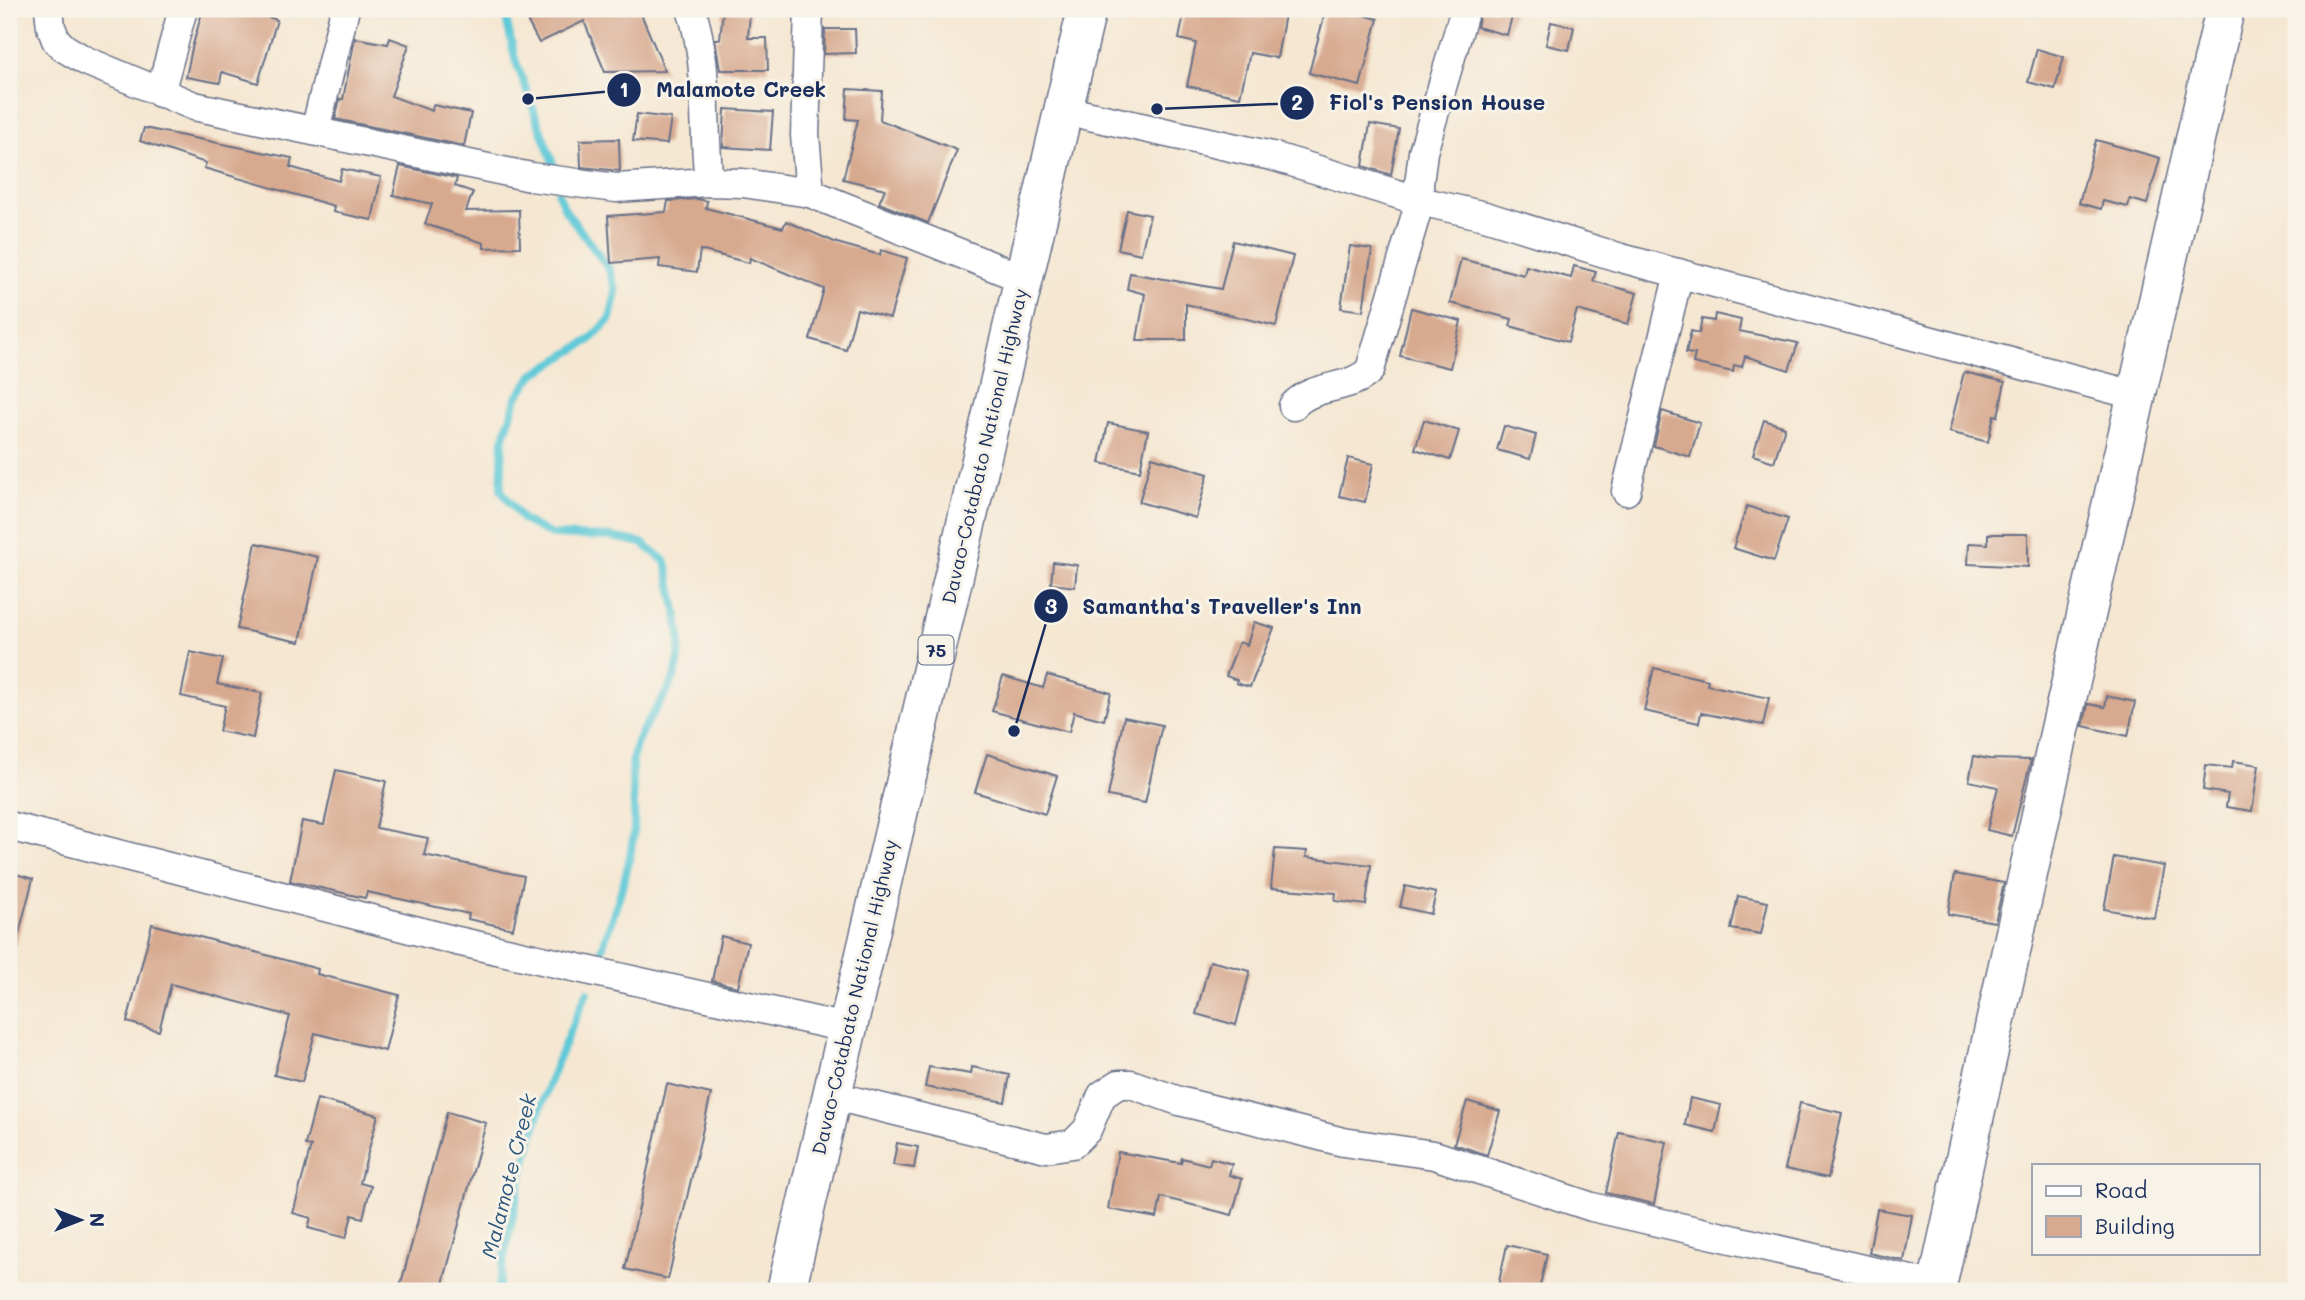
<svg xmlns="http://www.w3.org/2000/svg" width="2305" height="1300" font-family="Mali,sans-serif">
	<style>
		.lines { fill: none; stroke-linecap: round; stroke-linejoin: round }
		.stream { stroke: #5ec9d7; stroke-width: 8 }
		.building { fill: #d7a98f }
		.street-casing { stroke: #676f87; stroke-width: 31 }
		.secondary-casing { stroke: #676f87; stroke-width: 41 }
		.highway-casing { stroke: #676f87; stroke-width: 41 }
		.street { stroke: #fff; stroke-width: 28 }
		.secondary { stroke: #fff; stroke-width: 38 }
		.highway { stroke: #fff; stroke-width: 38 }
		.labels { text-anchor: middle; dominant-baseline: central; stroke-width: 6; stroke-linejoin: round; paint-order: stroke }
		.shield { fill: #f7f3e8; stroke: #5d6a87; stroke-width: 2 }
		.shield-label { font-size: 18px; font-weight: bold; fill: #1b2f5e }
		.street-label { font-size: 19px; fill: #1b2f5e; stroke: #f7f3e8 }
		.water-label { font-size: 21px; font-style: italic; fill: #2c567c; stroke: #f7f3e8 }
		.leader { fill: none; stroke: #1b2f5e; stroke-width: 2.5 }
		.callout-dot { fill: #1b2f5e; stroke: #f7f3e8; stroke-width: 2.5 }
		.mark-label { font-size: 21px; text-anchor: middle; font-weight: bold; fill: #fff }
		.callout-label { font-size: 21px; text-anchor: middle; font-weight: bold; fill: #1b2f5e; stroke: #f7f3e8; stroke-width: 6; stroke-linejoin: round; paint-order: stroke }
	</style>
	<rect width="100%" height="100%" fill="#f7f3e8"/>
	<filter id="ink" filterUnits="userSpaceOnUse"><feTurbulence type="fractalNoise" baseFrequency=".0143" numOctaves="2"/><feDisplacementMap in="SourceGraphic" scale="14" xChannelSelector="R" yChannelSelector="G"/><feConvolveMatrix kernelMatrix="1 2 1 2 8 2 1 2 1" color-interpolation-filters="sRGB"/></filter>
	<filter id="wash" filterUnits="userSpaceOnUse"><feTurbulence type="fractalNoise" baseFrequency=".00686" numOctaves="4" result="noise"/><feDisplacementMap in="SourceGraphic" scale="28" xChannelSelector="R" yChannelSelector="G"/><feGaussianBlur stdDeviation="1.57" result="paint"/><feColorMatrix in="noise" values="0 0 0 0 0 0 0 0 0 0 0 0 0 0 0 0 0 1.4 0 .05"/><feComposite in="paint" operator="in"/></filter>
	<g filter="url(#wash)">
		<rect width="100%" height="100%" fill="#f5e7d2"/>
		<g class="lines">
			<g class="stream">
				<polyline points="504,9 515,59 555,169"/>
				<path d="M558,193L565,210L609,269L616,291L610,319L590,340L533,375L517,397L503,440L501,490L523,520L552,535L612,537L642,543L666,562C673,599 688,642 674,678C665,701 642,723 635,748C628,773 636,802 634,828C631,871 612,915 600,956"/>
				<path d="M498,1291C510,1224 524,1157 546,1092C557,1058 573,1025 587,992"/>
			</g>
		</g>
		<g id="blocks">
			<g class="building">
				<polygon points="203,9 243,9 277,20 258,83 222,72 220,83 186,77 192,48"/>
				<polygon points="521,9 639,9 665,71 605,72 584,21 539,43"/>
				<polygon points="1185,9 1286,9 1277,58 1250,53 1240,97 1187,86 1196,43 1179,39"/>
				<polygon points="1326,9 1340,9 1378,19 1360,86 1309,73"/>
				<polygon points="1481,9 1514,9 1507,35 1477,27"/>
				<polygon points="723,10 750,13 748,38 767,38 768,70 720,70 715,39 720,39"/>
				<polygon points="1551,22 1574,27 1569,50 1546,45"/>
				<polygon points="825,29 855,29 856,53 824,54"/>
				<polygon points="355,38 388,44 390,38 409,45 391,96 432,111 433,105 471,113 464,146 335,119 340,99 343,99"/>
				<polygon points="2037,49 2064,57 2055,89 2028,82"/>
				<polygon points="848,89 882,91 880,120 957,150 928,223 879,203 885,189 843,179 858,120 846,119"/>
				<polygon points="725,109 773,112 770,150 723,147"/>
				<polygon points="637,114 671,118 667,144 633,141"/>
				<polygon points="1370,124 1399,129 1391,175 1363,166"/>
				<polygon points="144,128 292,158 290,167 339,181 342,169 381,177 372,220 333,212 334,206 204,168 206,163 140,141"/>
				<polygon points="619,139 620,171 581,167 580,140"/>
				<polygon points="2096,140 2160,158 2147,204 2130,199 2128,207 2103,201 2101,209 2079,203"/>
				<polygon points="400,166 457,178 455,186 473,192 466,211 519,210 520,247 484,248 484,243 425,224 432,204 393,195"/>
				<polygon points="698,199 707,201 706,208 783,228 786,221 837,243 880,255 881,250 907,258 890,318 857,309 846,350 810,339 824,289 750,258 749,263 700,250 697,272 659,267 660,259 611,263 608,216 666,212 668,201"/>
				<polygon points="1127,210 1150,215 1141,254 1118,249"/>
				<polygon points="1233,241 1293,256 1276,326 1186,304 1186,340 1137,340 1145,294 1127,289 1130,273 1221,289"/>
				<polygon points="1350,246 1372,249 1363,311 1341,308"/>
				<polygon points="1461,259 1524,275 1526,266 1571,278 1574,266 1596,272 1593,281 1637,293 1628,324 1577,310 1568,342 1510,326 1512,319 1450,303"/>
				<polygon points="1411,308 1461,321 1450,368 1400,356"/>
				<polygon points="1715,314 1741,320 1739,331 1798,343 1789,370 1745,356 1742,367 1734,365 1733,372 1693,363 1695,354 1686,353 1691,331 1699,333 1702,319 1714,321"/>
				<polygon points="1964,372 2005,382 1998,416 1994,415 1988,442 1949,432"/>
				<polygon points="1662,411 1700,423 1690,457 1654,446"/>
				<polygon points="1424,420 1459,431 1450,460 1415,449"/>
				<polygon points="1764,420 1785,427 1774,462 1753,455"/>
				<polygon points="1108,423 1148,431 1140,471 1100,463"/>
				<polygon points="1504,426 1536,435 1530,459 1497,450"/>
				<polygon points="1152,457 1208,474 1196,518 1139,502"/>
				<polygon points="1348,458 1373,464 1365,502 1339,496"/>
				<polygon points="1747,506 1788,519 1774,561 1733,548"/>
				<polygon points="1988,534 2028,534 2028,567 1968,564 1969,543 1988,544"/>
				<polygon points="256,543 318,557 300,642 237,629"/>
				<polygon points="1053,562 1077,565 1075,587 1051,584"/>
				<polygon points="1254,622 1274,628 1250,687 1236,683 1237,680 1226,676 1239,642 1247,645"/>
				<polygon points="190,652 223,659 217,684 262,693 253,738 219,731 225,706 181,696"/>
				<polygon points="1654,668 1708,680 1707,685 1769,698 1763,725 1701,713 1699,723 1644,711"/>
				<polygon points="1047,675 1111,693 1104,720 1074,712 1069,732 992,711 1003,676 1043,688"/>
				<polygon points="2107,696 2135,702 2128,736 2083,726 2088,704 2105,707"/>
				<polygon points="1124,717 1162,725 1145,803 1108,796"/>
				<polygon points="987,754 1057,776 1045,814 975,792"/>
				<polygon points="1974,756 1989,759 2031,760 2012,836 1987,830 1998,787 1969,781"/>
				<polygon points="2233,761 2259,765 2252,811 2226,807 2228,794 2203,790 2206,765 2232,768"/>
				<polygon points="336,770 386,781 376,828 428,838 424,855 524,876 513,929 468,919 469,914 367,892 365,898 290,881 302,821 324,825"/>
				<polygon points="1275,849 1307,851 1306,857 1371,865 1366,905 1335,901 1336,893 1271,888"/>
				<polygon points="2114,857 2164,866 2154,918 2104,909"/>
				<polygon points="9,872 33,879 16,945 9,944"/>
				<polygon points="1955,874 2004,883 1995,922 1948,914"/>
				<polygon points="1405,886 1436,893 1431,914 1400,907"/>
				<polygon points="1738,896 1768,902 1761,934 1731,929"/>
				<polygon points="152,924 318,969 317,974 399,995 385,1051 315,1033 302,1082 274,1075 290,1016 171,984 159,1031 127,1022"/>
				<polygon points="721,936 748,943 738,987 712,981"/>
				<polygon points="1210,961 1250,971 1236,1025 1196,1014"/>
				<polygon points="929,1067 971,1074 972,1067 1010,1075 1005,1102 925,1087"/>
				<polygon points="667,1084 711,1094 668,1279 625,1269"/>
				<polygon points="1690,1098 1721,1105 1715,1132 1685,1125"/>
				<polygon points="317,1099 378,1115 360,1183 371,1186 363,1218 352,1215 346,1238 308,1228 311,1218 293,1213 311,1146 305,1145"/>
				<polygon points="1467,1101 1500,1111 1487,1155 1454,1144"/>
				<polygon points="1800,1103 1842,1113 1828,1178 1785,1169"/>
				<polygon points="447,1112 486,1123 441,1291 399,1291"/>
				<polygon points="1619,1132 1667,1142 1654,1204 1606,1193"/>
				<polygon points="897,1143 918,1147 914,1168 893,1165"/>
				<polygon points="1118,1152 1181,1163 1182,1158 1209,1165 1211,1158 1232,1164 1229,1175 1242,1179 1232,1215 1161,1197 1157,1218 1108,1209"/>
				<polygon points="1877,1209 1912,1215 1904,1261 1869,1253"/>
				<polygon points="1507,1245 1547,1254 1539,1291 1497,1291"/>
			</g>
		</g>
	</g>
	<g filter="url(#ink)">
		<use href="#blocks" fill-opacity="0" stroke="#676f87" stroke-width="2"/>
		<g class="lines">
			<defs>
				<g id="street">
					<polyline points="49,9 51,27 56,40 64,48 86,61 194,106 531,177 616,188 709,182 743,183 810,193 1024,279"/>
					<path d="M691,9C710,65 702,124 709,182"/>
					<polyline points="809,9 805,135 810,193"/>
					<polyline points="1465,9 1423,152 1419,184 1420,201 1485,216 1621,258 2138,396"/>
					<polyline points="160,93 183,9"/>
					<path d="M1063,110L1272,156L1420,201L1370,370C1350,391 1313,383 1293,406"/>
					<polyline points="315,131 345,9"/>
					<polyline points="1626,491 1679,273"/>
					<polyline points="9,826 457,941 846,1028"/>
					<polyline points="830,1095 1046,1148 1073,1144 1087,1130 1102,1095 1119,1084 1131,1084 1179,1101 1308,1133 1343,1142 1434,1155 1592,1207 1937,1286"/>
				</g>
				<polyline id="secondary" points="1936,1291 2056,747 2225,9"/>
				<polyline id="highway" points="786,1291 1087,9"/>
			</defs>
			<use href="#street" class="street-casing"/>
			<use href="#secondary" class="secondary-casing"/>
			<use href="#highway" class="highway-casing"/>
			<use href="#street" class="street"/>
			<use href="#secondary" class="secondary"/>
			<use href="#highway" class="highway"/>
		</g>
	</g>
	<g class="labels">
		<rect class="shield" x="918.5" y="635.5" width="35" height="29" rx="5"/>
		<g class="shield-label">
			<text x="936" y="650">75</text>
		</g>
		<g class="street-label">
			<text transform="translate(984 446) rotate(-77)">Davao-Cotabato National Highway</text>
			<text transform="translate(854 997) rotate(-77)">Davao-Cotabato National Highway</text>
		</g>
		<g class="water-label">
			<text transform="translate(508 1176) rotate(-76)">Malamote Creek</text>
		</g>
	</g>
	<path class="leader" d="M528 99L624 90M1157 109L1297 103M1014 731L1051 606"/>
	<g class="callout-dot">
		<circle cx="528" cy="99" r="7"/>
		<circle cx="1157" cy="109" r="7"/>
		<circle cx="1014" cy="731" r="7"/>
		<circle cx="624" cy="90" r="18"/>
		<circle cx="1297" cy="103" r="18"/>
		<circle cx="1051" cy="606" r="18"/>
	</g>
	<g class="mark-label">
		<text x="624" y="97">1</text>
		<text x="1297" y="110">2</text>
		<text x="1051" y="614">3</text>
	</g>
	<g class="callout-label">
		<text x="741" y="97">Malamote Creek</text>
		<text x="1437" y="110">Fiol's Pension House</text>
		<text x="1222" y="614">Samantha's Traveller's Inn</text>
	</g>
	<rect width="2305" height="1300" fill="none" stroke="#f7f3e8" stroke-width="35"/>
	<rect x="2032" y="1164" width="228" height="91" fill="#f7f3e8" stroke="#9fa5b1" stroke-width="2"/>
	<rect x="2046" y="1186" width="35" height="10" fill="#ffffff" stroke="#9fa5b1" stroke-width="2"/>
	<text x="2095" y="1198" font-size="21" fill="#1b2f5e">Road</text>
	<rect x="2046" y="1216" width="35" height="21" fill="#d7a98f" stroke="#9fa5b1" stroke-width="2"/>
	<text x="2095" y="1234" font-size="21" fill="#1b2f5e">Building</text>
	<g transform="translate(80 1220) rotate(90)" stroke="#f7f3e8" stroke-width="5" paint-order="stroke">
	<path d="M0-5L12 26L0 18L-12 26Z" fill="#1b2f5e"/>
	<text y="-10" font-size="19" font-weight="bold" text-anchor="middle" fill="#1b2f5e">N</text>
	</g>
</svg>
